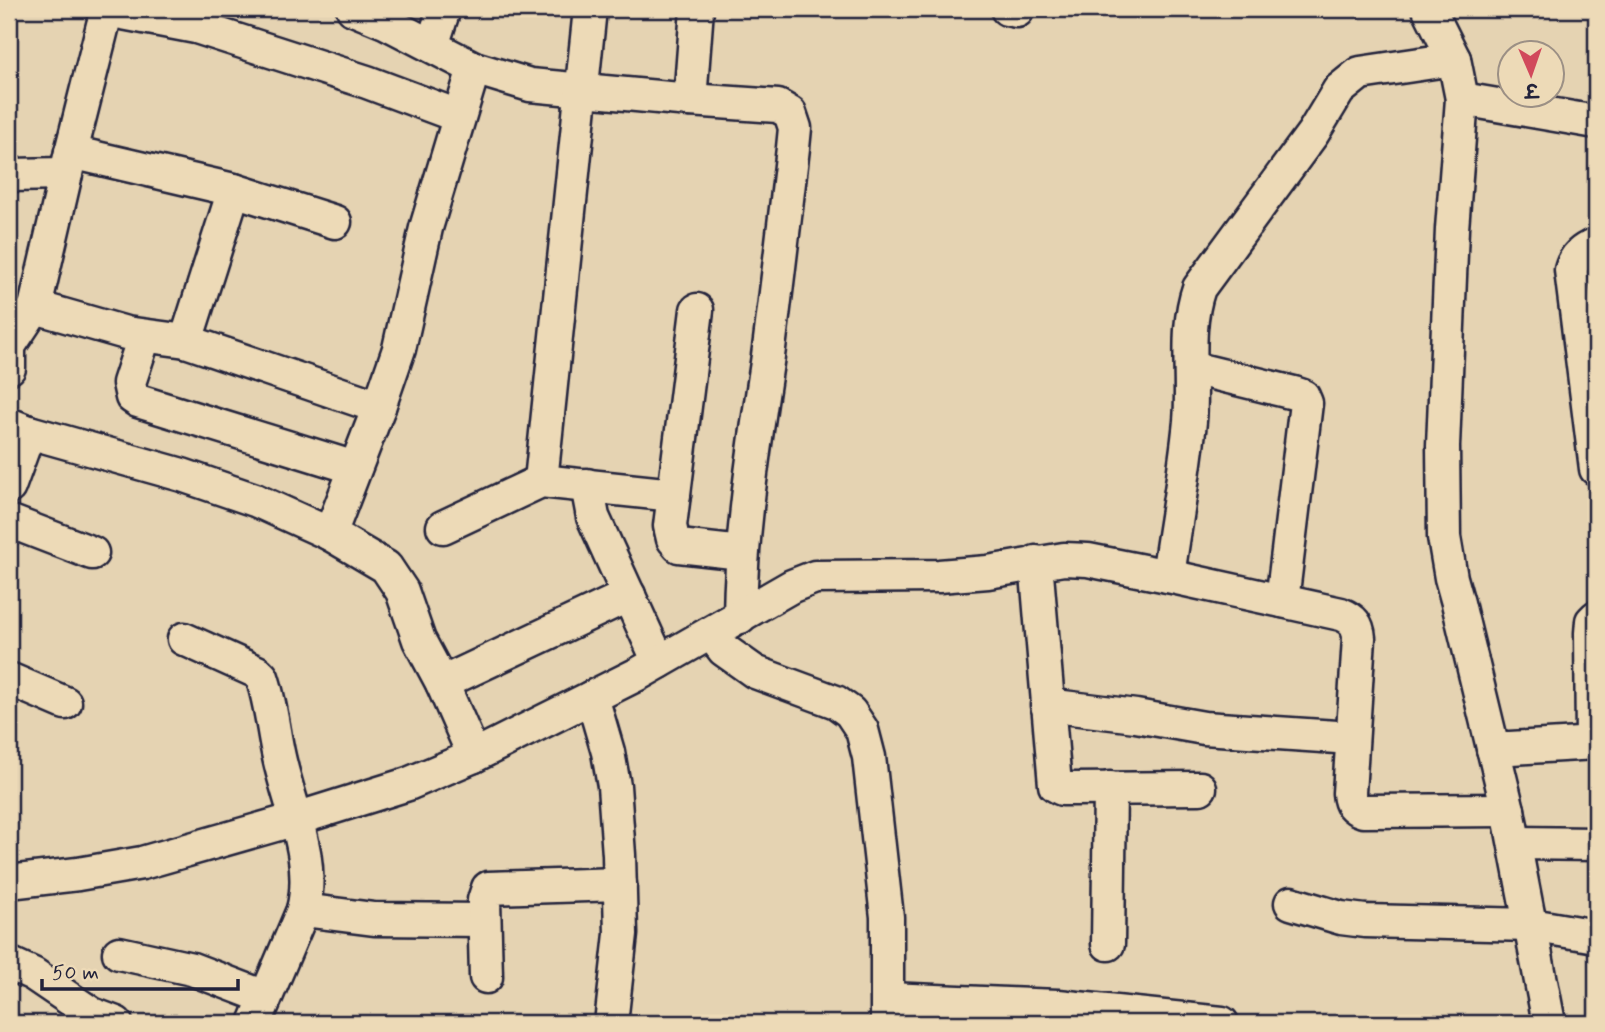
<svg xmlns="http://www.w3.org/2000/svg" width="1605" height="1032" font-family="Mynerve,'Playpen Sans Deva',sans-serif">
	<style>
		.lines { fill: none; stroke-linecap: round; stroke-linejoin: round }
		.minor-casing { stroke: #22223b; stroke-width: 37 }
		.minor { stroke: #eddab7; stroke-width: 32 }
	</style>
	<rect width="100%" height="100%" fill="#e5d3b2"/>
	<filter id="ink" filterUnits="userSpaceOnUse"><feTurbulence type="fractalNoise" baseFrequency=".0143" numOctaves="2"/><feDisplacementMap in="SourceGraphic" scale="14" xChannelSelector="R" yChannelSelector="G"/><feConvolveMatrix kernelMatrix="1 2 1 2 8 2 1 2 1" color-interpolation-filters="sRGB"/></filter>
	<g filter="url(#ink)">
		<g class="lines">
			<defs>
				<g id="minor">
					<path d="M353,9L387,23L474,68L530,85L690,100L778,106L790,113L795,128L793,148C785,217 777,287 768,356C755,442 741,529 740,617"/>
					<polyline points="1007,9 1017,11"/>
					<polyline points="1429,9 1454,59 1462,99 1452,229 1443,446 1444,537 1451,578 1458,603 1508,810 1549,1023"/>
					<polyline points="107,10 196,27 367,82 458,116"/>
					<polyline points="432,46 444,9"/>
					<polyline points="1462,99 1596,122"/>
					<polyline points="690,100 697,9"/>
					<polyline points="71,152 234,190 335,222"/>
					<polyline points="9,175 66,174"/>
					<path d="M1596,244C1583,250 1575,255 1571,270L1596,469"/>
					<polyline points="35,307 126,333 186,341 379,407"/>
					<polyline points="697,310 670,526 673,539 679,546 742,553"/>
					<polyline points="144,337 129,383 132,397 138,401 355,468"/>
					<polyline points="186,341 234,190"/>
					<polyline points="9,368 9,346 35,307 71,152 107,9"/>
					<polyline points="1192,368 1294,393 1303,396 1306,403 1282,601"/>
					<polyline points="9,424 29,432 182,475 255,500 330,534 386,567 402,591 419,640 442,683 474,756"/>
					<polyline points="541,481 590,9"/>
					<polyline points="587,485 593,517 659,662"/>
					<polyline points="9,487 29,432"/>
					<polyline points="9,521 92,553"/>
					<polyline points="443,527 541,481 674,495"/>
					<polyline points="330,534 379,407 399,349 426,228 474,68"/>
					<polyline points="1036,562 1055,785 1062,789 1072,789 1200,788"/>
					<path d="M1168,576C1175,525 1185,473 1190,421C1194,376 1184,331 1199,288L1313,133L1339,90L1360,73L1454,59"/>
					<polyline points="711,633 724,650 755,672 836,702 850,712 862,730 869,757 887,917 887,1023"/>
					<path d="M184,639L257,672L262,677C271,703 273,731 279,757C290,808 316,858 303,910L255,1023"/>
					<polyline points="9,679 65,703"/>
					<polyline points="442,683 629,595"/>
					<polyline points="592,697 608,752 614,786 619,855 621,934 611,1023"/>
					<polyline points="1047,705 1136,716 1204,728 1352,738"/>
					<polyline points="1592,743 1591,633 1592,621 1596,617"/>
					<polyline points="1493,749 1596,743"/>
					<polyline points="1515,843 1596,844"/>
					<path d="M9,882L78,874L142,863L296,819L408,784L474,756L640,673L792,586L815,577L939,576L988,572L1064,559L1088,560L1168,576L1341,614C1353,619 1358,624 1359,638L1349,793C1350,804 1353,808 1363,811L1508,810"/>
					<polyline points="1291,903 1341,918 1365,921 1531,925 1596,936"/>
					<polyline points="303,910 374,919 484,920"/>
					<polyline points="1108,944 1110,788"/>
					<polyline points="119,953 192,969 265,997"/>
					<polyline points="9,963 33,974 92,1014 116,1023"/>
					<polyline points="486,977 484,900 488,888 620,884"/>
					<polyline points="888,999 1058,1006 1222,1023"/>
				</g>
			</defs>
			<use href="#minor" class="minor-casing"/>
			<use href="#minor" class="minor"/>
		</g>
	</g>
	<rect width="1605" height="1032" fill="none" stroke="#eddab7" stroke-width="35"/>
	<rect x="18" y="18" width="1570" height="997" fill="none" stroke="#22223b" stroke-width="2.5" filter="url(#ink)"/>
	<g transform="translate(1531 74) rotate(178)"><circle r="33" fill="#eddab7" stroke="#9c9085" stroke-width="2"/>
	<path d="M0-5L12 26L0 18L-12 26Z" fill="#d1495b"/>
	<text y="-10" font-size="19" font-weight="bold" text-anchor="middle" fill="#22223b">उ</text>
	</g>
	<path d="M42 979v10h196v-10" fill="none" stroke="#22223b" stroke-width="3.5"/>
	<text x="52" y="979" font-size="21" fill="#22223b" stroke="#eddab7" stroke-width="5" paint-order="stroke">50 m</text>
</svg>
